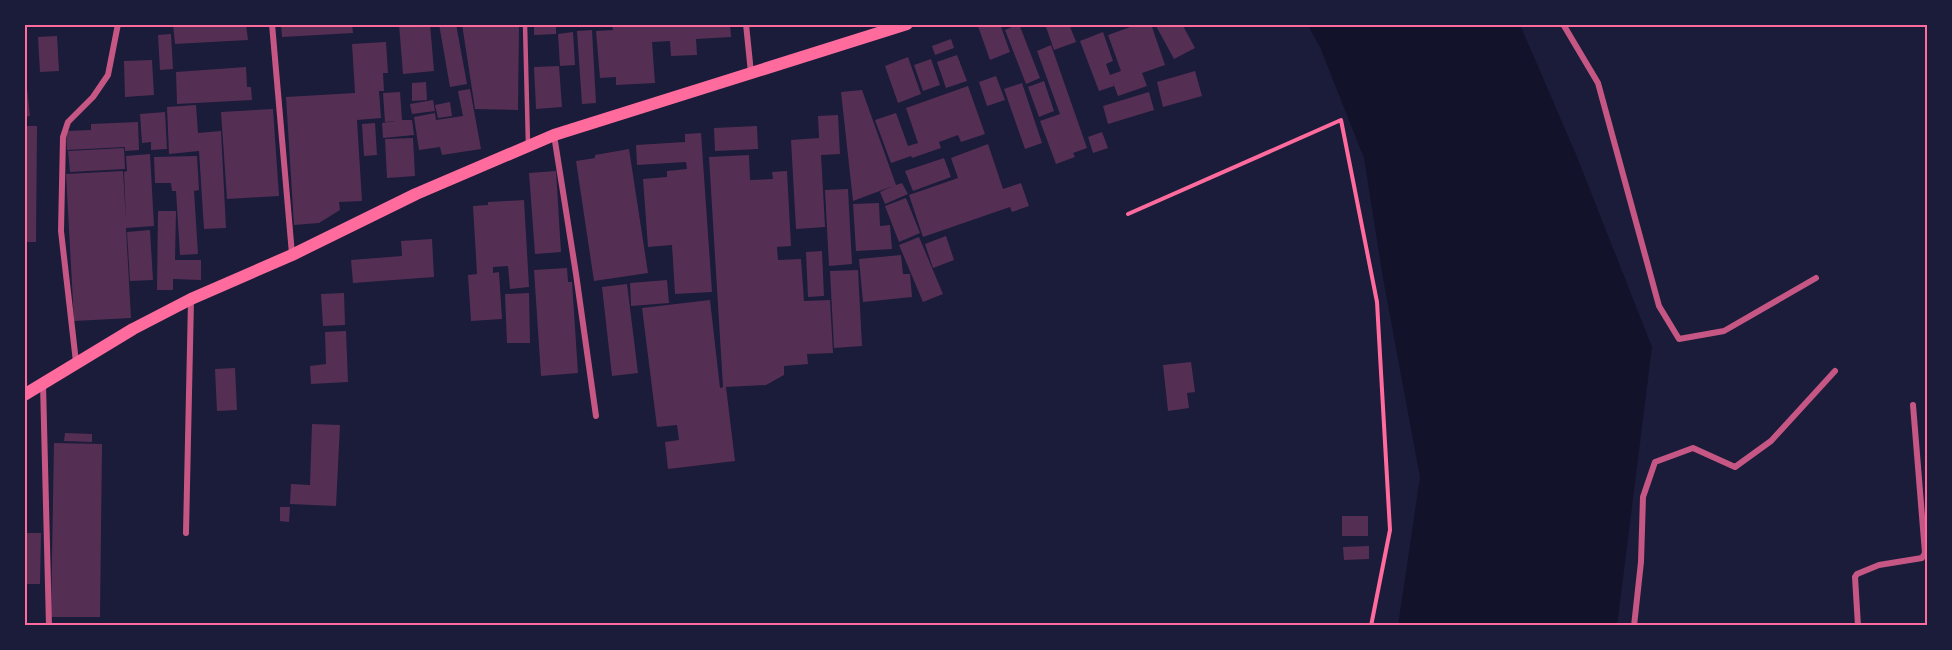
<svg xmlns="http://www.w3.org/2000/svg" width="1952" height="650" font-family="'Libre Baskerville',serif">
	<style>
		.water { fill: #12122b }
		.building { fill: #542f53 }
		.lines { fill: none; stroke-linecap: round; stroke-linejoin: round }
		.path { stroke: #ff6b9d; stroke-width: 4 }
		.service { stroke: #c65784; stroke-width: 4.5 }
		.minor { stroke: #c65784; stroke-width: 6 }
		.secondary { stroke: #ff6b9d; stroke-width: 12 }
		.neatline { fill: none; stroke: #ff6b9d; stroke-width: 2 }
	</style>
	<rect width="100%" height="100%" fill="#1b1b3a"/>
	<polygon class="water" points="1307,24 1519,24 1522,29 1577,157 1652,347 1617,626 1398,626 1420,477 1383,278 1364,158 1320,47"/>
	<g class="building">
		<polygon points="173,24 246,24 248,40 175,44"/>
		<polygon points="281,24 352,24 353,33 282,37"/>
		<polygon points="399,24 430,24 434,71 403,74"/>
		<polygon points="439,24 456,24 467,84 450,87"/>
		<polygon points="462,24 519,24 518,110 475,109"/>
		<polygon points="534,24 574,24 574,26 556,27 556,34 534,35"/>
		<polygon points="612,24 730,24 731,37 696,39 697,55 671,56 670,41 652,42 655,83 616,85 616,77 600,78 596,31 613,30"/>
		<polygon points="984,24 1000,24 1010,52 990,60 978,26"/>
		<polygon points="1019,24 1040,78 1026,84 1005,30"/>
		<polygon points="1045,24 1069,24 1076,42 1054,50"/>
		<polygon points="1139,24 1151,24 1165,65 1142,73 1147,86 1118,96 1112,80 1114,86 1099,91 1080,41 1103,32 1113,61 1106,64 1110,75 1121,71 1108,35"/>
		<polygon points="1155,24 1182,24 1195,48 1174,59"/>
		<polygon points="592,30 596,103 582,104 577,31"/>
		<polygon points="573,32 575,65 560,66 558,34"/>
		<polygon points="171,34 173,69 160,70 158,35"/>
		<polygon points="57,36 59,71 40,72 38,37"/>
		<polygon points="951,39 954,48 935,55 932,46"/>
		<polygon points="386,42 388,73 383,73 384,91 379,91 381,118 357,120 362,201 339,202 340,210 319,223 294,225 286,97 355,93 352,44"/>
		<polygon points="1051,45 1087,148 1073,153 1075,157 1056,164 1040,121 1060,114 1037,51"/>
		<polygon points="957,55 967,81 946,88 937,62"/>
		<polygon points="908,57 921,94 898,103 885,66"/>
		<polygon points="931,59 940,85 923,91 914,65"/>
		<polygon points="152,60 154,95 125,97 124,61"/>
		<polygon points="559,66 562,107 536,109 534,67"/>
		<polygon points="246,67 247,87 251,87 252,100 177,104 176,72"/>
		<polygon points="1195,71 1202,96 1163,107 1157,82"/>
		<polygon points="996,76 1005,100 987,106 979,82"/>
		<polygon points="1044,81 1054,111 1039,117 1028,87"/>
		<polygon points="426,82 427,100 412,101 412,83"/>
		<polygon points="1022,83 1042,143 1025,149 1004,89"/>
		<polygon points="968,86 985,134 961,142 958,135 939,142 941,148 912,158 911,156 891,163 875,120 896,113 908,146 918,143 906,108"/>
		<polygon points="24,88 27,88 30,116 24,117"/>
		<polygon points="470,89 481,149 442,155 440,147 419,150 414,117 435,113 436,120 463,116 458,91"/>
		<polygon points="862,90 896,185 902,183 908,194 885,204 880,192 893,186 853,201 841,92"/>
		<polygon points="400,92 402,120 412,120 414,135 383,138 382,123 396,121 385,122 383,93"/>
		<polygon points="1149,92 1154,110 1108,124 1103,106"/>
		<polygon points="433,100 435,111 412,114 410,104"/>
		<polygon points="450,102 452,116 438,118 435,105"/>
		<polygon points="196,105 198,133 221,131 226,228 204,229 199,151 169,154 167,107"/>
		<polygon points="273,109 279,196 227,199 221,112"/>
		<polygon points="165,112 167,149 151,150 151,142 142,143 140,114"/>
		<polygon points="838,115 840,154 821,155 825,227 796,229 791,140 819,138 818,116"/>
		<polygon points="138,122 139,150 125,151 125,147 67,150 66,131 91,130 91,124"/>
		<polygon points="375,123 377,155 364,156 362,124"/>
		<polygon points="24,126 37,126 36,242 24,242"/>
		<polygon points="757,126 758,149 715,151 714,128"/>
		<polygon points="1102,132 1108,148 1093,153 1088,137"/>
		<polygon points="701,133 712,292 675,294 672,245 648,247 643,179 667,177 667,171 687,169 686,162 637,165 636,145 685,142 685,134"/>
		<polygon points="413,138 415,176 387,178 385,139"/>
		<polygon points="988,144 1003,189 1021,183 1029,206 1012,212 1010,207 923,237 909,195 958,178 951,158"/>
		<polygon points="124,148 125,169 70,172 68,151"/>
		<polygon points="629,149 648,273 594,281 576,161 595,158 595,155"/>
		<polygon points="150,154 154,226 126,228 131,318 74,321 66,174 123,171 126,221 124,172 127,171 126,156"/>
		<polygon points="749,155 750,180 773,179 772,172 787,171 791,246 777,247 778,260 801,259 804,301 830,300 833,353 807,354 808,364 784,366 784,375 766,385 726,387 735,461 668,469 665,442 679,440 677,425 657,427 642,308 710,300 720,388 723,387 709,157"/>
		<polygon points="197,156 199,190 194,191 198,254 180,255 176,191 172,191 171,183 155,183 154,157"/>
		<polygon points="944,158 951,177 913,191 905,171"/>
		<polygon points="556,171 561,252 535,254 529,173"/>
		<polygon points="848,189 852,264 829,266 825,190"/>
		<polygon points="906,198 920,233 899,242 885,206"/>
		<polygon points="524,200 529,287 510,289 508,266 493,267 493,273 499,272 502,319 471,321 468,275 477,274 473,206 488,205 488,202"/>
		<polygon points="879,203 880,226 890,225 892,249 856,251 853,204"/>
		<polygon points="158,211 176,211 175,260 201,260 201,280 173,279 173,290 157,290"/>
		<polygon points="150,230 153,280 130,281 127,232"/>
		<polygon points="946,236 954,260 933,268 925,244"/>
		<polygon points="919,237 943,294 923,302 899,245"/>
		<polygon points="432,239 434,277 353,283 351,260 402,256 401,241"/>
		<polygon points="822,251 824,296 808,297 806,252"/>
		<polygon points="901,255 903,274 910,274 912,297 863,302 859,259"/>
		<polygon points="567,268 568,282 572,282 578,373 541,376 534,270"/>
		<polygon points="858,270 862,346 834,348 830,271"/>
		<polygon points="667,280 669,303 631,306 630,283"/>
		<polygon points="627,284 638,373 612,376 602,287"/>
		<polygon points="344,293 345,325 323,326 321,294"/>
		<polygon points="529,293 530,343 507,343 505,294"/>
		<polygon points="346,331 348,382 311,384 310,366 326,364 325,332"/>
		<polygon points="1191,362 1195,392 1187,393 1189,408 1168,411 1163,365"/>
		<polygon points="235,368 237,410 217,411 215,369"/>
		<polygon points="312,424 340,425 336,506 290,504 291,484 310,485"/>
		<polygon points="65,433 92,434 92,442 64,441"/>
		<polygon points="54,443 102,444 100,617 51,617"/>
		<polygon points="280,507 290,507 289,522 280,521"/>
		<rect x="1342" y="516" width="26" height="20"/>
		<polygon points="24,533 41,533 40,584 24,584"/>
		<polygon points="1369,546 1369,559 1344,560 1343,547"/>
	</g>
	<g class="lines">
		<polyline class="path" points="1128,214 1341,120 1377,302 1390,530 1371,626"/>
		<polyline class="service" points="525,24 528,145"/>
		<g class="minor">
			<polyline points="272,24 292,254"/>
			<polyline points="746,24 751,73"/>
			<polyline points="1563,24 1598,83 1659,306 1679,339 1724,331 1816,278"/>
			<polyline points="554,135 576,274 596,416"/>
			<polyline points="76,362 61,231 63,137 68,122 93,97 108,75 118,24"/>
			<polyline points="43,384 49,626"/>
			<polyline points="186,533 191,300"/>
			<polyline points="1634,626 1641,562 1643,497 1655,462 1693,448 1735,467 1771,441 1835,371"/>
			<polyline points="1858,626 1855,577 1857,574 1879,565 1922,558 1925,553 1913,405"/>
		</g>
		<polyline class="secondary" points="24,395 133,329 191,299 292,255 416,194 554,135 907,24"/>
	</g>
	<rect width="1952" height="650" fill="none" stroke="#1b1b3a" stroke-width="51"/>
	<rect x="26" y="26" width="1900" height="598" class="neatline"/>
</svg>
